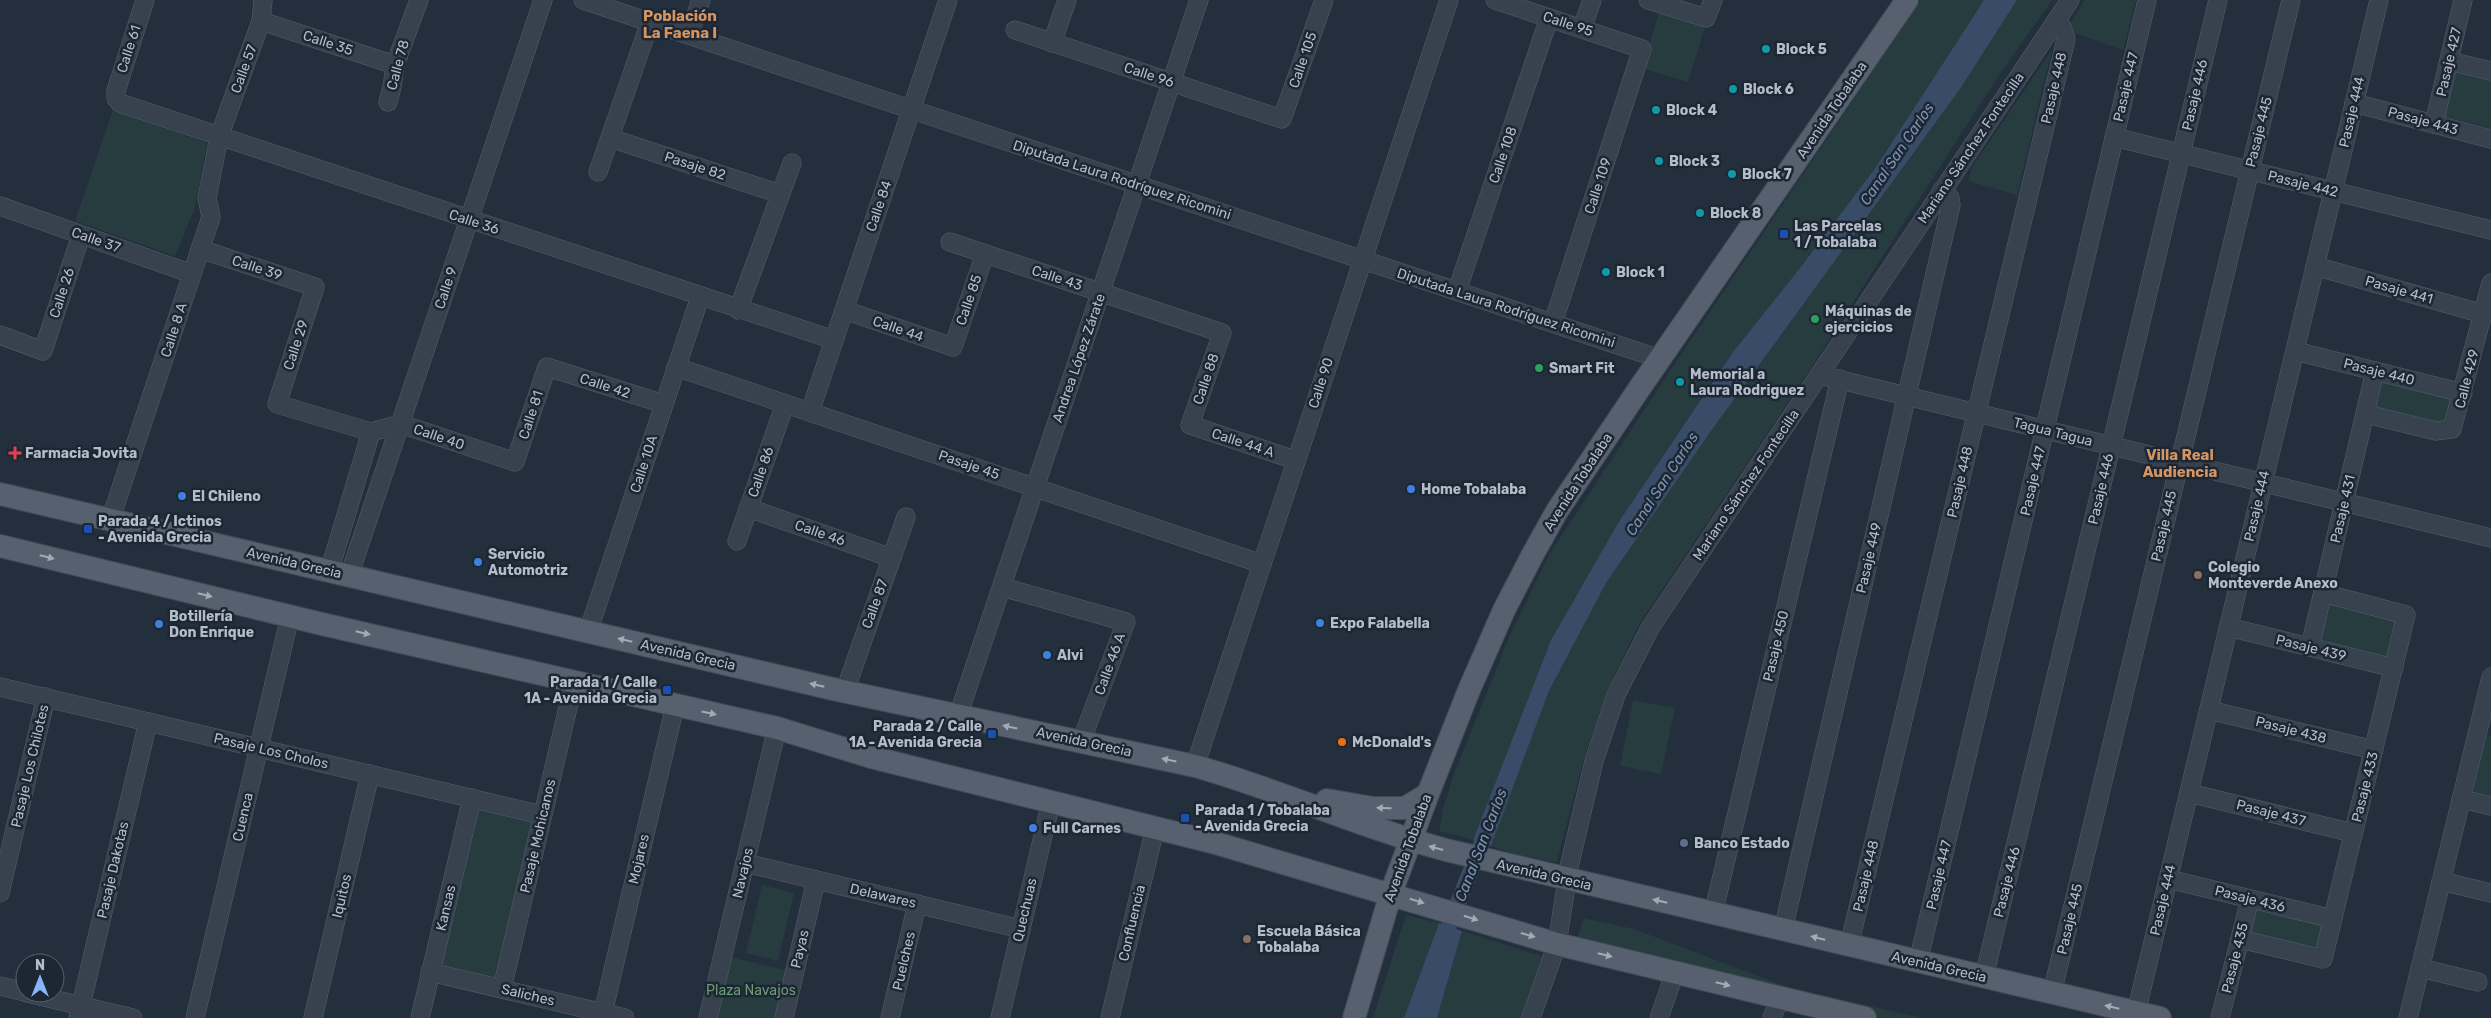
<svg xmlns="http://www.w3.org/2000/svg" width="2491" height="1018" font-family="Rubik,sans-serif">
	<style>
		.green { fill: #263c3f }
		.water { fill: #394c67 }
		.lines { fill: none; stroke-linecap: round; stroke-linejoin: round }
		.canal { stroke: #394c67; stroke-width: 16 }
		.minor-casing { stroke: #565f6c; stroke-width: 19 }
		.major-casing { stroke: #414a57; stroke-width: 24 }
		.minor { stroke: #38414e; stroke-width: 18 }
		.major { stroke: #56606e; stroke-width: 22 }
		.oneway { fill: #a1aab7 }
		.culture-dot { fill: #0f9aa8; stroke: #1d2633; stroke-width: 2 }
		.transit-dot { fill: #1a4fb4; stroke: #1d2633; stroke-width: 2 }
		.leisure-dot { fill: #2e9e5b; stroke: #1d2633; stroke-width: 2 }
		.health-dot { fill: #e0444e; stroke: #1d2633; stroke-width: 2 }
		.shop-dot { fill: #3f7fe0; stroke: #1d2633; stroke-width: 2 }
		.education-dot { fill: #8d6e63; stroke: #1d2633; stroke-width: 2 }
		.food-dot { fill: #e8710a; stroke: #1d2633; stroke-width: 2 }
		.service-dot { fill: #5c6f8a; stroke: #1d2633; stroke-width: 2 }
		.labels { text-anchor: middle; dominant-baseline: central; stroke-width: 5; stroke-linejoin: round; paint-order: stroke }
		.street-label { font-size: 14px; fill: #b4bcc9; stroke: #1d2633 }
		.poi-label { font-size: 14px; font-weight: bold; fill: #b4bcc9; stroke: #1d2633; text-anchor: start }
		.park-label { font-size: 14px; fill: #6b9a76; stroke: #1d2633 }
		.neighbourhood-label { font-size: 15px; font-weight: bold; fill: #d59563; stroke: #1d2633 }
		.water-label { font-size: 15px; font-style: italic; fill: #7c92b1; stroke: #1d2633 }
	</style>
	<rect width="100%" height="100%" fill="#242f3e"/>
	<g class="green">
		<polygon points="1921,0 1984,0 1876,167 1800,268 1733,352 1618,523 1551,640 1473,840 1439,831 1444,805 1455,771 1510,635 1550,553 1675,363"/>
		<polygon points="2017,0 2052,0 1995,81 1811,368 1640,623 1607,691 1584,758 1557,862 1524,857 1491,846 1549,691 1606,583 1711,431 1960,89"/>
		<polygon points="2085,0 2136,0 2123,50 2066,30"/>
		<polygon points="1659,13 1705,27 1688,82 1642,68"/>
		<polygon points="2052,50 2017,195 1968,181 1972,167"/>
		<polygon points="2453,69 2491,79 2491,128 2442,116"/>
		<polygon points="113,110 207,143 195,207 175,256 75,221"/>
		<polygon points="2379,376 2454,394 2447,424 2371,410"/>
		<polygon points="2329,600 2399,619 2388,661 2318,643"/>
		<polygon points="1633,700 1675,708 1661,774 1620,766"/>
		<polygon points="2486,735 2491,736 2491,803 2472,799"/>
		<polygon points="475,803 535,817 498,982 437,968"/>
		<polygon points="762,885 794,893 778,961 746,953"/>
		<polygon points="2253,904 2327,922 2319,955 2245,937"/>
		<polygon points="1406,915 1439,923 1404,1018 1373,1018"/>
		<polygon points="1584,918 1634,929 1787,987 1922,1018 1882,1018 1781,995 1577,939"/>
		<polygon points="1462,931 1544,957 1523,1018 1437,1018"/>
		<polygon points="730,957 786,970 775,1018 716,1018"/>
	</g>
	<g class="water">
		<polygon points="1984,0 2017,0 1960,89 1711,431 1606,583 1549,691 1491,846 1473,840 1551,640 1618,523 1733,352 1800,268 1876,167"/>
		<polygon points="1439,923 1462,931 1437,1018 1404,1018"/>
	</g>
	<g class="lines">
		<polyline class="canal" points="1441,946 1490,822"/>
		<defs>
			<g id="minor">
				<polyline points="145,0 116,91 116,98 120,103 834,340"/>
				<polyline points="583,0 1660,359"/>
				<polyline points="1495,0 1642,49 1553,323"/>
				<polyline points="1648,0 1706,18 1713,0"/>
				<polyline points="1585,20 1592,0"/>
				<polyline points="261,21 395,65"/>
				<polyline points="1015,30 1282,119 1324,0"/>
				<polyline points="689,35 701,0"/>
				<polyline points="1052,43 1067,0"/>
				<polyline points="2449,61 2491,71"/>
				<polyline points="388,102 392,87 395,65 419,0"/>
				<polyline points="2354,103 2491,139"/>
				<polyline points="2434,124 2463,0"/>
				<polyline points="2114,137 2491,230"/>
				<polyline points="610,138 780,194"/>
				<polyline points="598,172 650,22"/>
				<polyline points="0,206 192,274"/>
				<polyline points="950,242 1222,333 1190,425 1295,460"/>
				<polyline points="200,249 315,287 277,404 371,432 401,424 515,462 547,367 664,404"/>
				<polyline points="2315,266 2483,314"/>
				<polyline points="1457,291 1549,18"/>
				<polyline points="738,310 792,163"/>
				<polyline points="844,310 953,347 985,254"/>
				<polyline points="0,335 43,351 81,235"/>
				<polyline points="2295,351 2463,393"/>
				<polyline points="676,367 1262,564"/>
				<polyline points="1820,375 2491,538"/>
				<polyline points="810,412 948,0"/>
				<polyline points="2366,414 2436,431 2452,429 2491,283"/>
				<polyline points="748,508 892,558"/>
				<polyline points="110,521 211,217 207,198 219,137 261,21 263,0"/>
				<polyline points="737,541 785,404"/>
				<polyline points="329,572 371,432"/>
				<polyline points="349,576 543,0"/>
				<polyline points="1002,587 1126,622 1081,742"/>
				<polyline points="2228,627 2394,668"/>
				<polyline points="588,632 700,297"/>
				<polyline points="2310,647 2375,371"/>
				<polyline points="0,687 542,815"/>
				<polyline points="845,691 906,517"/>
				<polyline points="2209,710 2374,750"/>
				<polyline points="958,716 1199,0"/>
				<polyline points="1195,766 1449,0"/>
				<polyline points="2189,793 2353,833"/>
				<polyline points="2461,799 2491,806"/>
				<polyline points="745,863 1021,929"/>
				<polyline points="2168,879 2333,919"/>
				<polyline points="2441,881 2491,893"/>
				<polyline points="0,893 46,697"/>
				<polyline points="1713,914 1840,379"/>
				<polyline points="1783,930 1951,205 1950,198 1942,190"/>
				<polyline points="2240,939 2323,959 2406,615 2323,593"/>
				<polyline points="1849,946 2066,39 2062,27 2055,23"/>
				<polyline points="1918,962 2147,0"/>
				<polyline points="2420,968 2478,982"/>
				<polyline points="430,972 625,1018"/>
				<polyline points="1984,977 2218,0"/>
				<polyline points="0,986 25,992"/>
				<polyline points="502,989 574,682"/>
				<polyline points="27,993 133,1018"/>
				<polyline points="2052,993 2291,0"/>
				<polyline points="603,1013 675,706"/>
				<polyline points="2136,1013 2379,0"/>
				<polyline points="78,1018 148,722"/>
				<polyline points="195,1018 290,616"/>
				<polyline points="313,1018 370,774"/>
				<polyline points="420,1018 472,798"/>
				<polyline points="708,1018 777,728"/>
				<polyline points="784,1018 816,880"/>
				<polyline points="890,1018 917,904"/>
				<polyline points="1000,1018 1051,802"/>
				<polyline points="1110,1018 1155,828"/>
				<polyline points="1531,1018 1557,944 1569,867 1594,761 1616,695 1650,628 2070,0"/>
				<polyline points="1659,1018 1675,972"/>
				<polyline points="1772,1018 1780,998"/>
				<polyline points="2220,1018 2250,899"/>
				<polyline points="2408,1018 2491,677"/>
			</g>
			<g id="major">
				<path d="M0,494L833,689L1195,766C1280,790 1360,827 1446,850L2160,1018"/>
				<polyline points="0,546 322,624 777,728 871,757 1212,842 1557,944 1865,1018"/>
				<polyline points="1327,800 1373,808 1405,808 1428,794"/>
				<polyline points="1354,1018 1391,893 1428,794 1469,690 1504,610 1533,554 1557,511 1639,389 1907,0"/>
			</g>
		</defs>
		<use href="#minor" class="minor-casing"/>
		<use href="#major" class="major-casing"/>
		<use href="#minor" class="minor"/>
		<use href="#major" class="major"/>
	</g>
	<defs><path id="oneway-solid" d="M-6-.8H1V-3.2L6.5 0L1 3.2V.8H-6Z" transform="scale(1.25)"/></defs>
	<g class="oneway">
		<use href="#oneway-solid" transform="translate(47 557) rotate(14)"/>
		<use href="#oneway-solid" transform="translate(205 595) rotate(14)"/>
		<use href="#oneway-solid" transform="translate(363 633) rotate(13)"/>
		<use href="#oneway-solid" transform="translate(625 640) rotate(-167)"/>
		<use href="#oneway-solid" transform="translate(817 685) rotate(-167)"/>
		<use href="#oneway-solid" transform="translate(709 713) rotate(12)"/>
		<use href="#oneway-solid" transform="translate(1010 727) rotate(-168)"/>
		<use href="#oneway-solid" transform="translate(1169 760) rotate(-168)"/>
		<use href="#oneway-solid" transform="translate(1384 808) rotate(-178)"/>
		<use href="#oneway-solid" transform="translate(1436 848) rotate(-165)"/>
		<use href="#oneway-solid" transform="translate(1417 901) rotate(17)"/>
		<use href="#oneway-solid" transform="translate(1660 901) rotate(-167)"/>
		<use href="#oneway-solid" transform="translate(1471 918) rotate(18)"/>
		<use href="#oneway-solid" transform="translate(1528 935) rotate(16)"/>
		<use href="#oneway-solid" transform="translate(1818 938) rotate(-166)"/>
		<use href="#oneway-solid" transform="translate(1605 955) rotate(14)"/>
		<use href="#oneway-solid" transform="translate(1723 984) rotate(14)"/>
		<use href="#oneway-solid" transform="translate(2112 1007) rotate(-167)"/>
	</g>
	<g class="culture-dot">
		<circle cx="1766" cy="49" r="5"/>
		<circle cx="1733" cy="89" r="5"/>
		<circle cx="1656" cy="110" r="5"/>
		<circle cx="1659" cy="161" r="5"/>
		<circle cx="1732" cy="174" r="5"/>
		<circle cx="1700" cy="213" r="5"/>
		<circle cx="1606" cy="272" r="5"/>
		<circle cx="1680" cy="382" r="5"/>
	</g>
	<g class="transit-dot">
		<rect x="1779" y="229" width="10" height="10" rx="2.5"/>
		<rect x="83" y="524" width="10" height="10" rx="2.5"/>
		<rect x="662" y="685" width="10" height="10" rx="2.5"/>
		<rect x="987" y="729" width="10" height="10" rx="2.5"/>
		<rect x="1180" y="813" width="10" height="10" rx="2.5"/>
	</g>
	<g class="leisure-dot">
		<circle cx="1815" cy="319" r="5"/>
		<circle cx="1539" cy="368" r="5"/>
	</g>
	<path class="health-dot" d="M12.5 445.5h5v5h5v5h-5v5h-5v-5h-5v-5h5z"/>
	<g class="shop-dot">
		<circle cx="1411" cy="489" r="5"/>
		<circle cx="182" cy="496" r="5"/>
		<circle cx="478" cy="562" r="5"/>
		<circle cx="1320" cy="623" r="5"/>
		<circle cx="159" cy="624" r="5"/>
		<circle cx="1047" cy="655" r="5"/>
		<circle cx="1033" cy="828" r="5"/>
	</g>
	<g class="education-dot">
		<circle cx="2198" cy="575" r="5"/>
		<circle cx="1247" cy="939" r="5"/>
	</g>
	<circle class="food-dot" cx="1342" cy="742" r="5"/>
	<circle class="service-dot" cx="1684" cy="843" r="5"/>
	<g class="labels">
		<g class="street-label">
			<text transform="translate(1568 24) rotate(18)">Calle 95</text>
			<text transform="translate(328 43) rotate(18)">Calle 35</text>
			<text transform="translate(129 49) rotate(-72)">Calle 61</text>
			<text transform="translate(1303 60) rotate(-71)">Calle 105</text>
			<text transform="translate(2449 62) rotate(-77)">Pasaje 427</text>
			<text transform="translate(398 65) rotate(-75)">Calle 78</text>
			<text transform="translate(244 69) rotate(-70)">Calle 57</text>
			<text transform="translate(1149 75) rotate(18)">Calle 96</text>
			<text transform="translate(2126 87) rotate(-77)">Pasaje 447</text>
			<text transform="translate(2054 88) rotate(-77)">Pasaje 448</text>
			<text transform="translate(2195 95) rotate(-77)">Pasaje 446</text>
			<text transform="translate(1832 110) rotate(-56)">Avenida Tobalaba</text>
			<text transform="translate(2352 112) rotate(-77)">Pasaje 444</text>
			<text transform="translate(2423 121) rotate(15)">Pasaje 443</text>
			<text transform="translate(2259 132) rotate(-76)">Pasaje 445</text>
			<text transform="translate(1971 148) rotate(-56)">Mariano Sánchez Fontecilla</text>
			<text transform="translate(1503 155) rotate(-71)">Calle 108</text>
			<text transform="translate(695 166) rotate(18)">Pasaje 82</text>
			<text transform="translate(1122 180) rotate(18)">Diputada Laura Rodríguez Ricomini</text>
			<text transform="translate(2303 184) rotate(14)">Pasaje 442</text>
			<text transform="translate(1598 186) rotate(-72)">Calle 109</text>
			<text transform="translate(879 206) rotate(-71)">Calle 84</text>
			<text transform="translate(474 222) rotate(18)">Calle 36</text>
			<text transform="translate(96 240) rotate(19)">Calle 37</text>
			<text transform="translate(257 268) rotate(18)">Calle 39</text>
			<text transform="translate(1057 278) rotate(18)">Calle 43</text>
			<text transform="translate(446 288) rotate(-72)">Calle 9</text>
			<text transform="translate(2399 290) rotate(16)">Pasaje 441</text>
			<text transform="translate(62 293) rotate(-72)">Calle 26</text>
			<text transform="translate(969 300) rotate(-71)">Calle 85</text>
			<text transform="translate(1506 308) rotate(18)">Diputada Laura Rodríguez Ricomini</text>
			<text transform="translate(898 329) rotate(19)">Calle 44</text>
			<text transform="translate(174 330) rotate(-72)">Calle 8 A</text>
			<text transform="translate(296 345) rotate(-72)">Calle 29</text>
			<text transform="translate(1079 358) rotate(-71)">Andrea López Zárate</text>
			<text transform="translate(2379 372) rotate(14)">Pasaje 440</text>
			<text transform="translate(1206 379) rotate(-71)">Calle 88</text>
			<text transform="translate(2467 379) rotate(-76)">Calle 429</text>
			<text transform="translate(1321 383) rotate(-72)">Calle 90</text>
			<text transform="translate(605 386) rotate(18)">Calle 42</text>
			<text transform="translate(531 415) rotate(-72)">Calle 81</text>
			<text transform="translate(2053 432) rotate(14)">Tagua Tagua</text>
			<text transform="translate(439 437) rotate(19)">Calle 40</text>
			<text transform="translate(1243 443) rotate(18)">Calle 44 A</text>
			<text transform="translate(644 464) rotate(-72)">Calle 10A</text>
			<text transform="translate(969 465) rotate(19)">Pasaje 45</text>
			<text transform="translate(761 472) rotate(-71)">Calle 86</text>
			<text transform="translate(2033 481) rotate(-77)">Pasaje 447</text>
			<text transform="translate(1578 482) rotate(-57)">Avenida Tobalaba</text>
			<text transform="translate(1960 482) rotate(-77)">Pasaje 448</text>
			<text transform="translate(1746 485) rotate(-56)">Mariano Sánchez Fontecilla</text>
			<text transform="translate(2101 489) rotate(-77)">Pasaje 446</text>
			<text transform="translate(2257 506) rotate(-77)">Pasaje 444</text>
			<text transform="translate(2343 509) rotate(-77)">Pasaje 431</text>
			<text transform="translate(2164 526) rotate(-77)">Pasaje 445</text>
			<text transform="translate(820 533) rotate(19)">Calle 46</text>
			<text transform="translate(1869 558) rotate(-77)">Pasaje 449</text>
			<text transform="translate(294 563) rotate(13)">Avenida Grecia</text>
			<text transform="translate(875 604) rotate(-70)">Calle 87</text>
			<text transform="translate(1776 646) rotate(-77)">Pasaje 450</text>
			<text transform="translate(2311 648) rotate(14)">Pasaje 439</text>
			<text transform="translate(688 655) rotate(13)">Avenida Grecia</text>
			<text transform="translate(1110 664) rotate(-70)">Calle 46 A</text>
			<text transform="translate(2291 730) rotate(14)">Pasaje 438</text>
			<text transform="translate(1084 742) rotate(12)">Avenida Grecia</text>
			<text transform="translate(271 751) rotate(13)">Pasaje Los Cholos</text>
			<text transform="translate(30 766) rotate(-77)">Pasaje Los Chilotes</text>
			<text transform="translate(2365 787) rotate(-76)">Pasaje 433</text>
			<text transform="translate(2271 813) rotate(14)">Pasaje 437</text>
			<text transform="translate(243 817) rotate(-77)">Cuenca</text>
			<text transform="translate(538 836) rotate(-77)">Pasaje Mohicanos</text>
			<text transform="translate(1408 848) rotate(-70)">Avenida Tobalaba</text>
			<text transform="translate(639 859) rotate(-77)">Mojares</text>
			<text transform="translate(113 870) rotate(-77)">Pasaje Dakotas</text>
			<text transform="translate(743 873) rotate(-77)">Navajos</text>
			<text transform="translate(1544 875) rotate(13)">Avenida Grecia</text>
			<text transform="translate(1939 875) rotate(-77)">Pasaje 447</text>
			<text transform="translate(1866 876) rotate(-77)">Pasaje 448</text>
			<text transform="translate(2007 882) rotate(-76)">Pasaje 446</text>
			<text transform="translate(342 896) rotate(-77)">Iquitos</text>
			<text transform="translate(883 896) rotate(13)">Delawares</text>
			<text transform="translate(2250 899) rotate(14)">Pasaje 436</text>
			<text transform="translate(2163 900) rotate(-77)">Pasaje 444</text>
			<text transform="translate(446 908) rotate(-77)">Kansas</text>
			<text transform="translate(1025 910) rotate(-77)">Quechuas</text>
			<text transform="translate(2070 919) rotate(-77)">Pasaje 445</text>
			<text transform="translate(1132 923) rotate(-77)">Confluencia</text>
			<text transform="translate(800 949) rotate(-77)">Payas</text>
			<text transform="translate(2235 958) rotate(-76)">Pasaje 435</text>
			<text transform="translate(904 961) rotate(-77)">Puelches</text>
			<text transform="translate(1939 967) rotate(13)">Avenida Grecia</text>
			<text transform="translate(528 995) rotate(13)">Saliches</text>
		</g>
		<g class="poi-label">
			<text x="1776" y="49">Block 5</text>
			<text x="1743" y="89">Block 6</text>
			<text x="1666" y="110">Block 4</text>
			<text x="1669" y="161">Block 3</text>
			<text x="1742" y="174">Block 7</text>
			<text x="1710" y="213">Block 8</text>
			<text x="1794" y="226">Las Parcelas<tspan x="1794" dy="16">1 / Tobalaba</tspan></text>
			<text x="1616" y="272">Block 1</text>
			<text x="1825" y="311">Máquinas de<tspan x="1825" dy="16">ejercicios</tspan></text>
			<text x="1549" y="368">Smart Fit</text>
			<text x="1690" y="374">Memorial a<tspan x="1690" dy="16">Laura Rodriguez</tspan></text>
			<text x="25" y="453">Farmacia Jovita</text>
			<text x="1421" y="489">Home Tobalaba</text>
			<text x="192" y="496">El Chileno</text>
			<text x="98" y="521">Parada 4 / Ictinos<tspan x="98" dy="16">- Avenida Grecia</tspan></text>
			<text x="488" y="554">Servicio<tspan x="488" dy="16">Automotriz</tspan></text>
			<text x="2208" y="567">Colegio<tspan x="2208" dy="16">Monteverde Anexo</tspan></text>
			<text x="169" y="616">Botillería<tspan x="169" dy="16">Don Enrique</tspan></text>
			<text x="1330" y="623">Expo Falabella</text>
			<text x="1057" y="655">Alvi</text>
			<text x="657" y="682" text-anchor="end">Parada 1 / Calle<tspan x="657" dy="16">1A - Avenida Grecia</tspan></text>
			<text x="982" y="726" text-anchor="end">Parada 2 / Calle<tspan x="982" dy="16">1A - Avenida Grecia</tspan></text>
			<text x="1352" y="742">McDonald's</text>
			<text x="1195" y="810">Parada 1 / Tobalaba<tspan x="1195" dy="16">- Avenida Grecia</tspan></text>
			<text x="1043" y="828">Full Carnes</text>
			<text x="1694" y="843">Banco Estado</text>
			<text x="1257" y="931">Escuela Básica<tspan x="1257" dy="16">Tobalaba</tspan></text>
		</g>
		<g class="park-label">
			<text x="751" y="990">Plaza Navajos</text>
		</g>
		<g class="neighbourhood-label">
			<text x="680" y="16">Población<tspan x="680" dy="17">La Faena I</tspan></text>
			<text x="2180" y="455">Villa Real<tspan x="2180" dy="17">Audiencia</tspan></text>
		</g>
		<g class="water-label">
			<text transform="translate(1897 154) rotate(-56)">Canal San Carlos</text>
			<text transform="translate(1662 484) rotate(-57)">Canal San Carlos</text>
			<text transform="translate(1481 845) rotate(-69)">Canal San Carlos</text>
		</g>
	</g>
	<g transform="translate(40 978)"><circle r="24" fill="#1d2633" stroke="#59626f"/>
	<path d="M0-4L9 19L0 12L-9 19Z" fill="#8ab4f8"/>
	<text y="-8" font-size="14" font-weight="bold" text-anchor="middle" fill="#b4bcc9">N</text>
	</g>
</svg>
